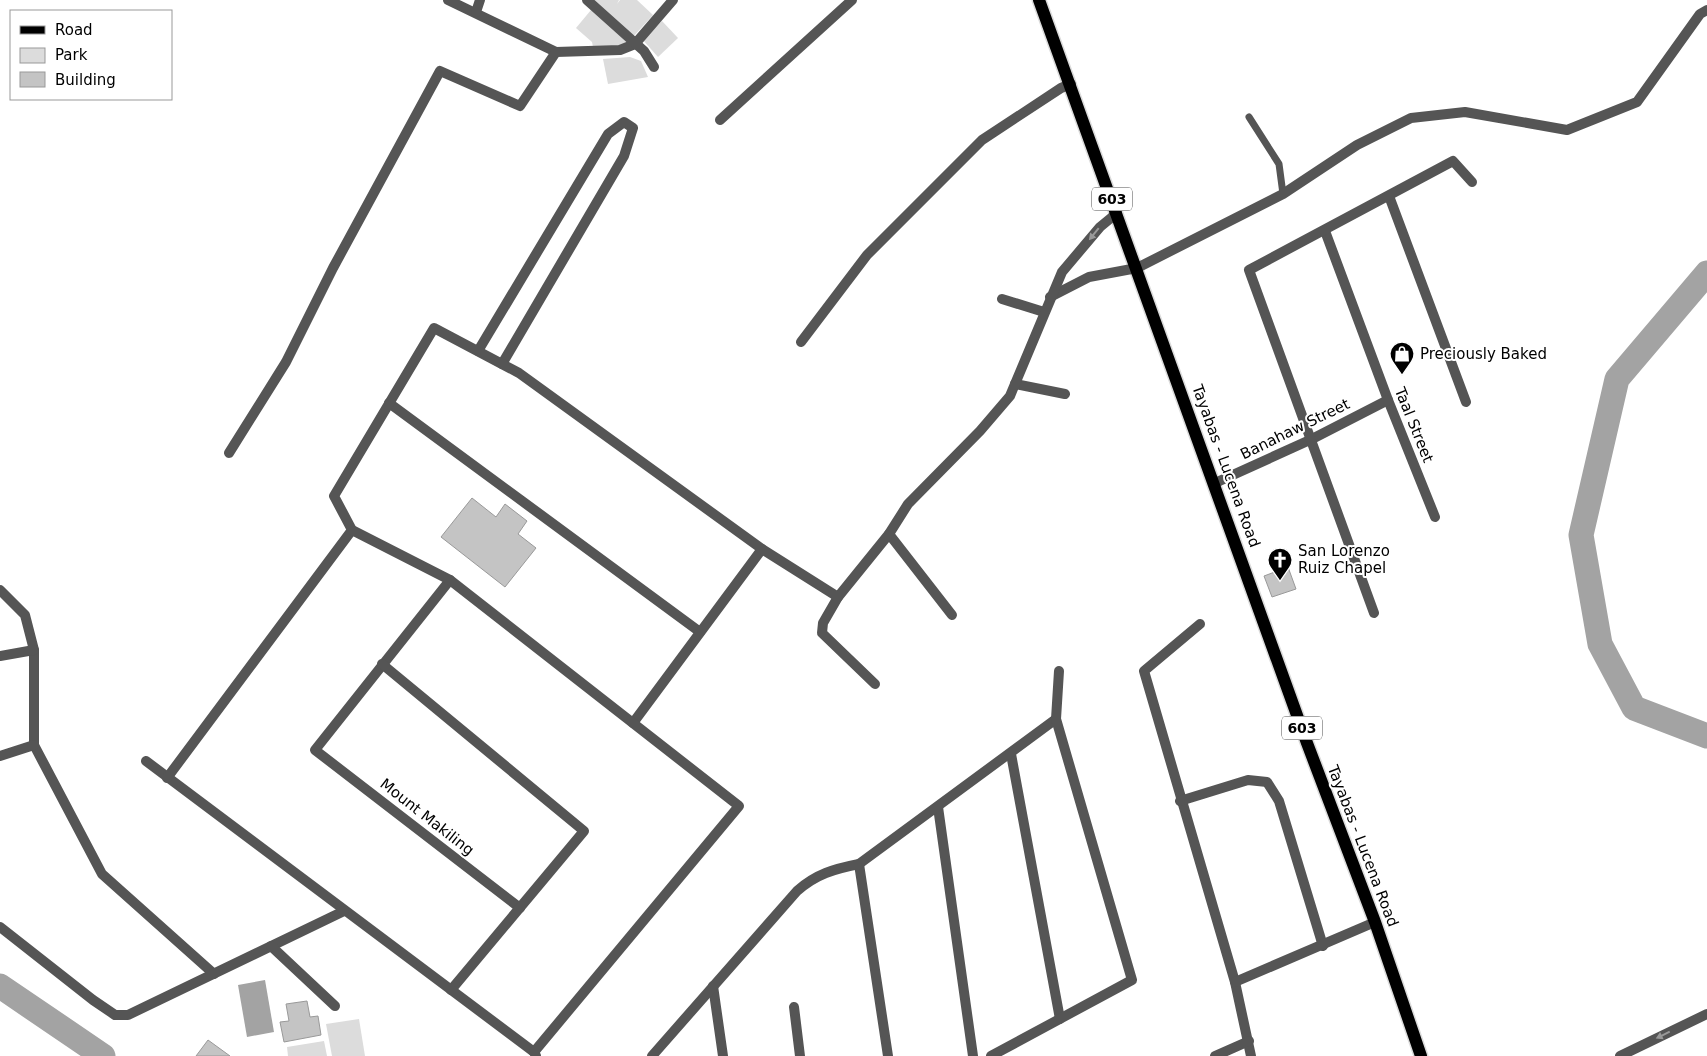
<svg xmlns="http://www.w3.org/2000/svg" width="1707" height="1056" font-family="'DejaVu Sans',sans-serif">
	<style>
		.green { fill: #dcdcdc }
		.water { fill: #a3a3a3 }
		.lines { fill: none; stroke-linecap: round; stroke-linejoin: round }
		.river { stroke: #a3a3a3; stroke-width: 25 }
		.building { fill: #c4c4c4; stroke: #999 }
		.primary-casing { stroke: #dbdbdb; stroke-width: 15 }
		.lane { stroke: #555; stroke-width: 7 }
		.street { stroke: #555; stroke-width: 10 }
		.primary { stroke: #000; stroke-width: 12 }
		.oneway { fill: #999 }
		.labels { text-anchor: middle; dominant-baseline: central; stroke-width: 4; stroke-linejoin: round; paint-order: stroke }
		.shield { fill: #fff; stroke: #4c4c4c; stroke-width: 1 }
		.shield-label { font-size: 14px; font-weight: bold; fill: #000 }
		.poi-label { font-size: 15px; fill: #000; stroke: #fff; text-anchor: start }
		.street-label { font-size: 15px; fill: #000; stroke: #fff }
	</style>
	<rect width="100%" height="100%" fill="#fff"/>
	<g class="green">
		<polygon points="592,0 619,0 617,4 620,0 637,0 653,15 632,38"/>
		<polygon points="591,10 633,42 619,48 593,47 592,42 576,28"/>
		<polygon points="662,21 678,38 658,57 642,39"/>
		<polygon points="630,57 641,61 648,77 608,84 603,59"/>
		<polygon points="359,1019 365,1056 332,1056 326,1024"/>
		<polygon points="324,1041 327,1056 288,1056 287,1047"/>
	</g>
	<polygon class="water" points="265,980 274,1032 247,1037 238,985"/>
	<g class="lines">
		<g class="river">
			<polyline points="1707,273 1617,379 1581,535 1600,644 1634,708 1707,736"/>
			<polyline points="0,986 103,1056"/>
		</g>
	</g>
	<g class="building">
		<polygon points="472,498 496,517 505,504 527,521 518,534 536,548 505,587 441,537"/>
		<polygon points="1288,567 1296,589 1272,597 1264,576"/>
		<polygon points="307,1001 310,1017 318,1016 321,1035 284,1042 280,1022 289,1021 286,1004"/>
		<polygon points="208,1040 230,1056 196,1056"/>
	</g>
	<g class="lines">
		<defs>
			<polyline id="primary" points="1039,0 1307,743 1375,922 1421,1056"/>
		</defs>
		<use href="#primary" class="primary-casing"/>
		<polyline class="lane" points="1249,117 1279,164 1283,194"/>
		<g class="street">
			<polyline points="448,0 556,52 620,50 635,44 673,0"/>
			<polyline points="587,0 644,51 654,67"/>
			<polyline points="476,12 480,0"/>
			<polyline points="720,120 852,0"/>
			<polyline points="1389,196 1466,402"/>
			<polyline points="1325,231 1388,400 1435,517"/>
			<polyline points="1050,297 1089,277 1137,268 1283,194 1357,145 1411,118 1465,112 1567,130 1637,102 1700,14 1707,10"/>
			<polyline points="1002,299 1044,312"/>
			<polyline points="801,342 867,255 982,140 1061,88 1071,84"/>
			<polyline points="478,351 608,134 624,122 633,128 624,156 502,364"/>
			<polyline points="1015,384 1065,394"/>
			<polyline points="389,403 700,632"/>
			<polyline points="229,453 286,362 333,268 440,71 520,106 556,52"/>
			<polyline points="1215,483 1312,439 1388,400"/>
			<polyline points="889,534 952,615"/>
			<polyline points="450,580 315,750 520,908"/>
			<polyline points="0,590 25,615 34,650 34,745 102,874 214,974"/>
			<polyline points="838,597 823,623 822,633 875,684"/>
			<polyline points="1374,613 1249,270 1453,161 1472,182"/>
			<polyline points="1200,624 1144,671 1235,982 1251,1056"/>
			<polyline points="0,656 34,650"/>
			<polyline points="382,664 584,831 451,990"/>
			<polyline points="633,723 762,549"/>
			<polyline points="1011,754 1060,1019"/>
			<polyline points="0,756 34,745"/>
			<polyline points="146,761 534,1052 536,1056"/>
			<polyline points="167,778 352,530"/>
			<polyline points="1180,801 1248,780 1267,782 1279,801 1323,946"/>
			<polyline points="938,807 973,1056"/>
			<polyline points="859,864 888,1056"/>
			<polyline points="0,927 93,1000 115,1015 128,1015 344,911"/>
			<polyline points="271,946 335,1006"/>
			<polyline points="1235,982 1375,922"/>
			<polyline points="713,986 723,1056"/>
			<polyline points="794,1007 800,1056"/>
			<polyline points="534,1052 739,806 450,580 352,530 334,496 434,328 519,373 762,549 838,597 889,534 908,504 980,431 1010,396 1062,272 1100,227 1117,213"/>
			<path d="M652,1056L797,891C816,874 834,869 859,864L1056,719"/>
			<polyline points="991,1056 1132,980 1056,719 1059,671"/>
			<polyline points="1215,1056 1249,1041"/>
			<polyline points="1620,1056 1707,1014"/>
		</g>
		<use href="#primary" class="primary"/>
	</g>
	<defs><path id="oneway-solid" d="M-6-.8H1V-3.2L6.5 0L1 3.2V.8H-6Z" transform="scale(1.25)"/></defs>
	<g class="oneway">
		<use href="#oneway-solid" transform="translate(1094 234) rotate(129)"/>
		<use href="#oneway-solid" transform="translate(1663 1035) rotate(154)"/>
	</g>
	<defs>
		<symbol id="shop-pin" viewBox="-11 -11 22 30"><path d="M0 17L-7.5 6A9.5 9.5 0 1 1 7.5 6Z" fill="#000" stroke="#fff"/><path d="M-5-2.5h2.3a2.7 3.5 0 0 1 5.4 0H5L5.5 6h-11ZM-1.5-2.5h3a1.5 2.3 0 0 0-3 0Z" fill="#fff"/></symbol>
		<symbol id="church-pin" viewBox="-11 -11 22 30"><path d="M0 17L-7.5 6A9.5 9.5 0 1 1 7.5 6Z" fill="#000" stroke="#fff"/><path d="M-1.2-6h2.4v3.5h3.3v2.4h-3.3V6h-2.4V-.1h-3.3v-2.4h3.3Z" fill="#fff"/></symbol>
	</defs>
	<g fill-rule="evenodd">
		<use href="#shop-pin" x="1388" y="340" width="28" height="38"/>
		<use href="#church-pin" x="1266" y="546" width="28" height="38"/>
	</g>
	<g class="labels">
		<g class="shield">
			<rect x="1092" y="187.5" width="40" height="23" rx="4"/>
			<rect x="1282" y="716.5" width="40" height="23" rx="4"/>
		</g>
		<g class="shield-label">
			<text x="1112" y="199">603</text>
			<text x="1302" y="728">603</text>
		</g>
		<g class="poi-label">
			<text x="1420" y="354">Preciously Baked</text>
			<text x="1298" y="551">San Lorenzo<tspan x="1298" dy="17">Ruiz Chapel</tspan></text>
		</g>
		<g class="street-label">
			<text transform="translate(1414 425) rotate(68)">Taal Street</text>
			<text transform="translate(1295 429) rotate(-26)">Banahaw Street</text>
			<text transform="translate(1226 466) rotate(70)">Tayabas - Lucena Road</text>
			<text transform="translate(427 817) rotate(38)">Mount Makiling</text>
			<text transform="translate(1363 846) rotate(69)">Tayabas - Lucena Road</text>
		</g>
	</g>
	<rect x="10" y="10" width="162" height="90" fill="#ffffff" stroke="#999999"/>
	<rect x="20" y="26" width="25" height="8" fill="#000000" stroke="#999999"/>
	<text x="55" y="35" font-size="15" fill="#000000">Road</text>
	<rect x="20" y="48" width="25" height="15" fill="#dcdcdc" stroke="#999999"/>
	<text x="55" y="60" font-size="15" fill="#000000">Park</text>
	<rect x="20" y="72" width="25" height="15" fill="#c4c4c4" stroke="#999999"/>
	<text x="55" y="85" font-size="15" fill="#000000">Building</text>
</svg>
